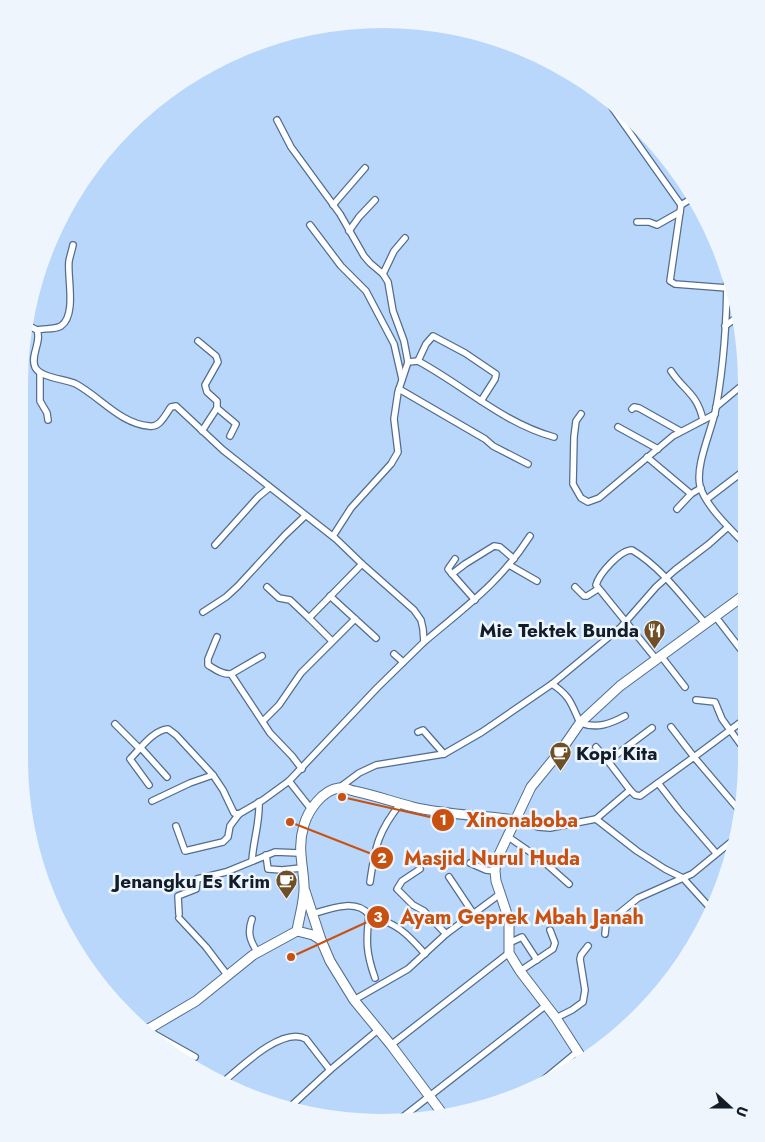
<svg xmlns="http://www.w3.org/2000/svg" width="765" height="1142" font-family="Jost,sans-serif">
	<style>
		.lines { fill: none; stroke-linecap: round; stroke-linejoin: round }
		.street-casing { stroke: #526d8d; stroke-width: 8 }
		.secondary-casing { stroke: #526d8d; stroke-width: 11 }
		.street { stroke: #fff; stroke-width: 5.5 }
		.secondary { stroke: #fff; stroke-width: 9 }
		.labels { text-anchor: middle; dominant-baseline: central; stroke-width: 5; stroke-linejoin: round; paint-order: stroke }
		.poi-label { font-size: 19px; font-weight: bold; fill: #111d29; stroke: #eff5fd; text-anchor: end }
		.leader { fill: none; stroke: #c85010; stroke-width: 2 }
		.callout-dot { fill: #c85010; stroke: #eff5fd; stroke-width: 2 }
		.mark-label { font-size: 15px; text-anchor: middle; font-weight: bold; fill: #fff }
		.callout-label { font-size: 20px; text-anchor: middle; font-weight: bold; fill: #c85010; stroke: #eff5fd; stroke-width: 5; stroke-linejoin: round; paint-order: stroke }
	</style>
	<rect width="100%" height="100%" fill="#b8d7fb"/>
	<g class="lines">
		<defs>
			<g id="street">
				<polyline points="604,96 681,205"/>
				<polyline points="277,120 291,147 340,214 364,256 370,263 383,274 388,282 393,311 404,341 408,362 398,392 394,419 398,452 391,464 351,508 333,536"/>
				<polyline points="694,197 681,205 670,281 675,284 727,288"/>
				<polyline points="333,205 365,168"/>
				<polyline points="637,222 649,222 657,225 680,212"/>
				<polyline points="310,225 341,266 366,291 394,344 402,379"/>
				<polyline points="349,231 359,217 375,200"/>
				<path d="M727,272C727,318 724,364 716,408C712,430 695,465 700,486C705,505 730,529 744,543"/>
				<polyline points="383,274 394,251 405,238"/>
				<path d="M25,324L37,330C42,342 30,355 35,367C40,378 66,379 76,384C100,397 121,424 149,426C160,428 165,415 171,407L176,406L223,450L336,539L362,564L414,610L421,620L423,629L424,642L377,688L289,781L263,800L239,814L234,813L223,790L213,775L176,735L168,729C153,730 140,749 130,759L149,785"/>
				<polyline points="725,326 740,315"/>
				<path d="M37,330C44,328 54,330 61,326C77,315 67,277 69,261C70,256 72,250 73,245"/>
				<polyline points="198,341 216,356 218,362 205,385 207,392 217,401 217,408 202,431"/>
				<polyline points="418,361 426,344 433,336 465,353 496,374 495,379 481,401"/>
				<path d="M408,362L418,361C463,385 503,423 554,437"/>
				<path d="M671,371C684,391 697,393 703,420"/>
				<polyline points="40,373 40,401 47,413 48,420"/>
				<polyline points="399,389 485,439 493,446 528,464"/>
				<polyline points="716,407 746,382"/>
				<polyline points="217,408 236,424 230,436"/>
				<polyline points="632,409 634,407 639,408 680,431"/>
				<polyline points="581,414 576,421 574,437 573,484 581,498 588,502 599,498 673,436 715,414"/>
				<polyline points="618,427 658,449"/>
				<polyline points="647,457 691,494"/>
				<polyline points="707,499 745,470"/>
				<polyline points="677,509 691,494 701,488"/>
				<polyline points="215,545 258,497 269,488"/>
				<polyline points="509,565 537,581"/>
				<polyline points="452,574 448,569 455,559"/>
				<polyline points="267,587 279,598 290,600 309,618 362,564"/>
				<polyline points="575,587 584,596 587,596 598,589"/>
				<polyline points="330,596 376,638"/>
				<polyline points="475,600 452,574 465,564 494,546 500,547 514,559"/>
				<polyline points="203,612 226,597 238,586 285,535 305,516"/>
				<polyline points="715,616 742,651"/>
				<polyline points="309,618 332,641"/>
				<path d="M217,637L208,659V665C215,669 222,675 231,674L270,733L292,756L302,769"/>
				<path d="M424,642C465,607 500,583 530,536"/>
				<polyline points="394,654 403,662"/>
				<polyline points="661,656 685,687"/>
				<path d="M656,659L596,585C599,574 620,550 632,550C661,567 683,598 705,623"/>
				<polyline points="231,674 262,656"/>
				<path d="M552,684C570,696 571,703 580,723C597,729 610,724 625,716"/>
				<polyline points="696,700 715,702 722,719 741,745"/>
				<polyline points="263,721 279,705 301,673 355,619"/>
				<polyline points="115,724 140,749"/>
				<polyline points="671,727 694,757 741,722"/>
				<polyline points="418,732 423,730 444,754"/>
				<polyline points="596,747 608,761"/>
				<polyline points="141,748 167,777"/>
				<polyline points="289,781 311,809"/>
				<polyline points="658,783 679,810 716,853"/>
				<polyline points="339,788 359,773 376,765 444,754 482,732 552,684 621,627 656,587 675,570 709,544 728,527"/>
				<polyline points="630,790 635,795 640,796 694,757 740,811"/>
				<polyline points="152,801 190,783 213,775"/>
				<polyline points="596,819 630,790 608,761 652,728"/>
				<polyline points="515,820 538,827 550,828 596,819 637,851 665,869 683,878 692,874 737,837"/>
				<polyline points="176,826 185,851 223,842 228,837 230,826 239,814"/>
				<polyline points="507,836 543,861 569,884"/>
				<polyline points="266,855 268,869 282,870 301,868"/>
				<path d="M252,861C253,841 260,823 259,802"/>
				<polyline points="470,863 486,870 495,871"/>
				<polyline points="420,869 402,881 397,889 413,905 424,911 446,934"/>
				<polyline points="449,877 473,913"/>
				<path d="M370,882C375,847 378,831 401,803"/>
				<polyline points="179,914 178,896 196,889 197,879 226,872 275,852 299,853"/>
				<path d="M312,914C329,909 357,898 369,915C366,941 366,953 375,978"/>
				<path d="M369,915C397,924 406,932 425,954"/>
				<polyline points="179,918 206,947 228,976"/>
				<path d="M252,919C247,933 250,941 258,953"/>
				<polyline points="605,934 606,924 638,898 683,878 712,910"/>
				<polyline points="509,943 522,937 537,960"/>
				<polyline points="520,971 553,949 555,943 550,930"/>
				<polyline points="354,1000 408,969 446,934 500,894"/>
				<polyline points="556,1018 572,1010 583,1002 585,990 580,959 581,955 588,946"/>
				<polyline points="147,1030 195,1057"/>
				<polyline points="391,1045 509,953"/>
				<path d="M222,1083C240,1068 282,1026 306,1039L330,1070"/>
				<polyline points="537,1085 577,1052"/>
				<polyline points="290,1107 330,1070 378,1030"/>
				<polyline points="399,1120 545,1006"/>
			</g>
			<g id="secondary">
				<polyline points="305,891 321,940"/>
				<path d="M297,931C299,917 305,900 304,885C303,863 297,848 304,825C308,811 322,790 339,788C343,787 350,790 354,791C374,795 393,802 413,807C446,815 481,815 515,820"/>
				<polyline points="145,1031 196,1001 253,955 297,931 313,935 321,940 330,961 354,1000 391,1045 445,1117"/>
				<polyline points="583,1060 556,1018 520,971 509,953 509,920 496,881 495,871 496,861 531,787 562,749 580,723 620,686 743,596"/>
			</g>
		</defs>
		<use href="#street" class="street-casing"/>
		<use href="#secondary" class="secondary-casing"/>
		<use href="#street" class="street"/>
		<use href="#secondary" class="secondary"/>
	</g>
	<defs>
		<symbol id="restaurant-pin" viewBox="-11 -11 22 30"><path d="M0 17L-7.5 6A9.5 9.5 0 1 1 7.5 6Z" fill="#6f4f25" stroke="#eff5fd"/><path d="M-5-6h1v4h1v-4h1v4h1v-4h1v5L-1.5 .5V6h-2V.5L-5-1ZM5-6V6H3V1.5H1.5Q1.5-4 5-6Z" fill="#fff"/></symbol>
		<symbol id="cafe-pin" viewBox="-11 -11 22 30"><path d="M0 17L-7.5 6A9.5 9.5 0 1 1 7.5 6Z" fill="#6f4f25" stroke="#eff5fd"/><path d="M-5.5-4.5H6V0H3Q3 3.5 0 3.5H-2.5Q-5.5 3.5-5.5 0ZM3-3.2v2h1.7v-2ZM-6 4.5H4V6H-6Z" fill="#fff"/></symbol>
	</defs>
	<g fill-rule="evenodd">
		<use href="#restaurant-pin" x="642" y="618" width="25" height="34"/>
		<use href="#cafe-pin" x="548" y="740" width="25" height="34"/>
		<use href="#cafe-pin" x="274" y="868" width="25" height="34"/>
	</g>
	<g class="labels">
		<g class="poi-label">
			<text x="639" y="630">Mie Tektek Bunda</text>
			<text x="576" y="753" text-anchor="start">Kopi Kita</text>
			<text x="270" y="881">Jenangku Es Krim</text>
		</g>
	</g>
	<path d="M0 0H765V1142H0ZM383 28H383A355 355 0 0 1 738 383V759A355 355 0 0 1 383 1114H383A355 355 0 0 1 28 759V383A355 355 0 0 1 383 28Z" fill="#eff5fd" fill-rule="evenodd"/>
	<path class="leader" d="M342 797L443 820M290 822L382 858M291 957L378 917"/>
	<g class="callout-dot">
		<circle cx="342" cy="797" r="5"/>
		<circle cx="290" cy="822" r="5"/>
		<circle cx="291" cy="957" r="5"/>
		<circle cx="443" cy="820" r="12"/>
		<circle cx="382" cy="858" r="12"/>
		<circle cx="378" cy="917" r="12"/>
	</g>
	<g class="mark-label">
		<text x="443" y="825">1</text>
		<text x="382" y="863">2</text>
		<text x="378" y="922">3</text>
	</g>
	<g class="callout-label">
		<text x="522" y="827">Xinonaboba</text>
		<text x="492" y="865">Masjid Nurul Huda</text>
		<text x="522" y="924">Ayam Geprek Mbah Janah</text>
	</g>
	<g transform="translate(730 1107) rotate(111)" stroke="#eff5fd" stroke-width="4" paint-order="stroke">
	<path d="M0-4L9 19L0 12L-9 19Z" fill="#111d29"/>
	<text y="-8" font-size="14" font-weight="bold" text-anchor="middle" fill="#111d29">U</text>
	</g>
</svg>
